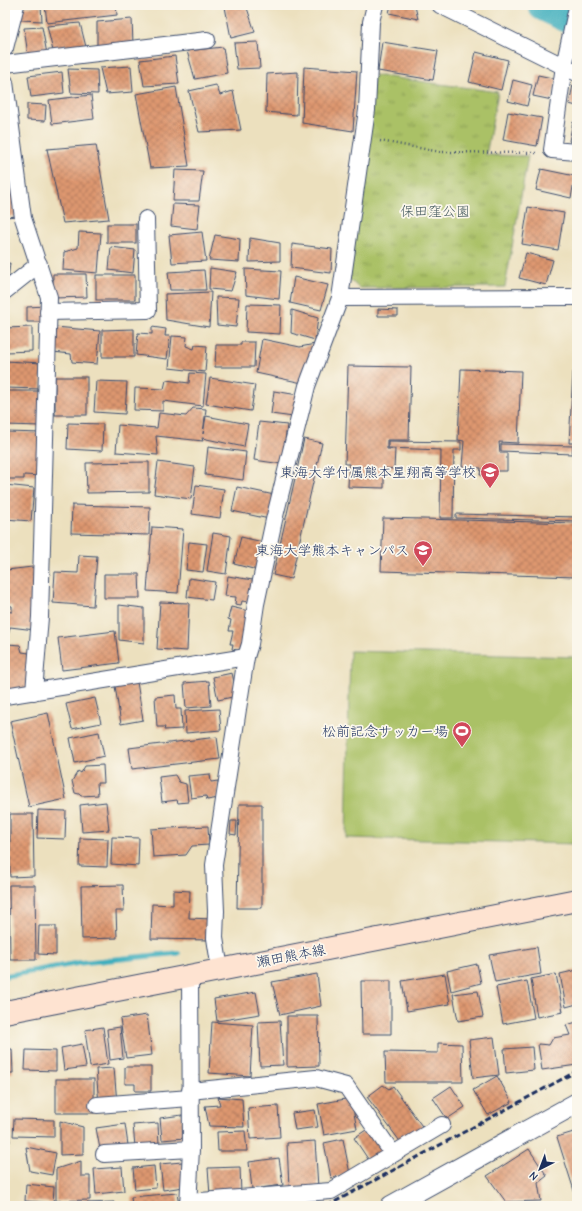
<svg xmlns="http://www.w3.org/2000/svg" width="582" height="1211" font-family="'Comic Neue','Klee One',sans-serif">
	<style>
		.park { fill: url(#park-tufts); stroke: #627862 }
		.garden { fill: #aac166; stroke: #627862 }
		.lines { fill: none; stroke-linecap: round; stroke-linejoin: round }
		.stream { stroke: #41afbe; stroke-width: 5.5 }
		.river { stroke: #41afbe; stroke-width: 33 }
		.building { fill: url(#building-cross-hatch) }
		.minor-casing { stroke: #3a4a6c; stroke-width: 18 }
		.tertiary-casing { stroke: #3a4a6c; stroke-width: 22 }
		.secondary-casing { stroke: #3a4a6c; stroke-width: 24 }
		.path { stroke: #3a4a6c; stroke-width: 2.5; stroke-dasharray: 1 3; stroke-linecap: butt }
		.minor { stroke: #fff; stroke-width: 16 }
		.tertiary { stroke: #fff; stroke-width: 20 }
		.secondary { stroke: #fee3d1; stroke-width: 22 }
		.rail { stroke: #1b2f5e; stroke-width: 3; stroke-dasharray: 6 3; stroke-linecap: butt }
		.labels { text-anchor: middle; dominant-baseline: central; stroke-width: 3.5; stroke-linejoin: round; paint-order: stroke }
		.park-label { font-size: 14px; fill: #465b60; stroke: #fbf7ec }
		.poi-label { font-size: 14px; fill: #1b2f5e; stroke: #fbf7ec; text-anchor: end }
		.street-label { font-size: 14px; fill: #1b2f5e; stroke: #fbf7ec }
	</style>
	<defs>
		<pattern id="park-tufts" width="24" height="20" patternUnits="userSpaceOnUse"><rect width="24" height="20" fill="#aac166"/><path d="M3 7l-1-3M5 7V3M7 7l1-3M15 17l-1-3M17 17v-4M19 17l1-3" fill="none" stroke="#8a9d57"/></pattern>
		<pattern id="building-cross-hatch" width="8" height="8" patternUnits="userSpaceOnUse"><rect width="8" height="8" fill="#de9770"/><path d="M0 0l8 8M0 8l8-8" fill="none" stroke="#b37c5f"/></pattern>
	</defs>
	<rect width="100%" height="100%" fill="#fbf7ec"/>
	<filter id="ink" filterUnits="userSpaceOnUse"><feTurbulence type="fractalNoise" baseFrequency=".025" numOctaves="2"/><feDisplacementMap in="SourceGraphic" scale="8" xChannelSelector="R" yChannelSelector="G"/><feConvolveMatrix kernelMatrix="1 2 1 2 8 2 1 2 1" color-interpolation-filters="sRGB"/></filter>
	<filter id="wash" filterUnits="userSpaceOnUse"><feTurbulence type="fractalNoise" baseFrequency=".012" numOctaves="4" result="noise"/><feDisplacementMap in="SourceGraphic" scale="16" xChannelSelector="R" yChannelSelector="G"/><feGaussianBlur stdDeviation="0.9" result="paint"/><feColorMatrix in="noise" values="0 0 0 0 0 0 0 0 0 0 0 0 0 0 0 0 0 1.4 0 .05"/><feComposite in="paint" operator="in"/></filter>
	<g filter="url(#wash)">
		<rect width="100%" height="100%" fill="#ece0be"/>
		<polygon class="park" points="374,75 498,92 486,155 528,156 505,287 359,288 349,279"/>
		<polygon class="garden" points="350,651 577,657 577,844 346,838"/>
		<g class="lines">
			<polyline class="stream" points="5,976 79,963 178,953"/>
			<polyline class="river" points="544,5 577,21"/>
		</g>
		<g id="blocks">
			<g class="building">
				<polygon points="45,5 116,5 117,15 47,23"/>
				<polygon points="126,5 151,5 151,6 127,9"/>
				<polygon points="246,5 255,32 231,38 225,7"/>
				<polygon points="391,5 415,6 418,19 389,13"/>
				<polygon points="41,6 42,21 20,20 23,7"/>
				<polygon points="132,19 133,44 97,46 97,22"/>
				<polygon points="80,23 86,47 53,51 47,26"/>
				<polygon points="42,27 47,54 28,55 24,28"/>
				<polygon points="258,42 260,68 237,69 234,43"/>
				<polygon points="382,42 438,51 433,80 378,71"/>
				<polygon points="223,47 227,73 195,79 187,51"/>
				<polygon points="476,52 508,60 501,90 469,82"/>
				<polygon points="175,56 179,84 144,86 140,60"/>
				<polygon points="131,66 133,92 106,94 100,68"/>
				<polygon points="304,67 357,71 353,131 302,123"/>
				<polygon points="68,69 97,70 98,94 71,93"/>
				<polygon points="62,72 64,93 31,97 28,76"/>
				<polygon points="298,72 297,115 266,112 267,74"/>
				<polygon points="538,75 557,79 552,100 533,96"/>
				<polygon points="513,80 532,85 527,106 508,101"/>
				<polygon points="216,85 220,95 233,91 241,130 199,132 189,91"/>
				<polygon points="573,85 577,85 577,106 569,104"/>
				<polygon points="176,87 189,166 150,168 136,94"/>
				<polygon points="91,95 94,119 52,124 49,100"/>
				<polygon points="27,104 46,105 45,121 27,120"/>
				<polygon points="508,112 542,118 537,146 503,140"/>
				<polygon points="573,122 577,123 577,143 569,141"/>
				<polygon points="96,145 109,219 63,223 47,149"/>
				<polygon points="541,169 575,176 571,198 536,190"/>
				<polygon points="175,170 203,171 199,201 173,201"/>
				<polygon points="14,186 17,216 5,217 5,187"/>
				<polygon points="173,204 200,205 197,229 171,226"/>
				<polygon points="528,207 564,213 558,250 522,244"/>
				<rect x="107" y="224" width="29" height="19"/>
				<polygon points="79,232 101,233 98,273 63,270 64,252 78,248"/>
				<polygon points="202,232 206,261 172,263 169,235"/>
				<polygon points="215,235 240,239 239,262 209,260"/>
				<polygon points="250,238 280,243 280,261 249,262"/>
				<polygon points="292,244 332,249 331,273 291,268"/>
				<polygon points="111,247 135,250 133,273 109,270"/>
				<polygon points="526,253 553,260 546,285 519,278"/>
				<polygon points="10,263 7,289 5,289 5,264"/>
				<polygon points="210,268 237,272 231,291 209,289"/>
				<polygon points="245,269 281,271 279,299 246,295"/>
				<polygon points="204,270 206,290 170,290 168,272"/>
				<polygon points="53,274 86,274 87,297 53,298"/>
				<rect x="96" y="275" width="39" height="25"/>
				<polygon points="294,277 328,285 321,310 290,303"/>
				<polygon points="211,292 209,327 166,320 165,294"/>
				<polygon points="216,297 239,298 236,327 217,325"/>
				<polygon points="247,304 281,305 280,334 246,332"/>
				<polygon points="46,306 46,322 27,322 27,307"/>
				<polygon points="378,309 398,310 398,316 378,316"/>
				<polygon points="292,310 318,318 315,340 291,333"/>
				<polygon points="32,327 32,351 6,352 5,328"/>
				<polygon points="55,327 100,331 97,364 72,362 71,354 53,352"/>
				<polygon points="152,327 166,329 165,336 170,336 167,359 136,355 138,333 152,334"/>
				<polygon points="134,329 134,357 102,357 102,330"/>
				<polygon points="172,336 187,337 186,346 194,349 195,345 207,346 205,372 169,368"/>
				<polygon points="262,339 300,347 315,344 307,384 256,373"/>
				<polygon points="241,342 255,342 254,367 215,367 216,345 241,345"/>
				<polygon points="5,361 42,363 41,389 5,388"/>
				<polygon points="348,366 411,367 409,440 387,440 387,449 395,449 394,469 384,468 384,488 348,487 349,464 345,464"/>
				<polygon points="461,369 521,371 518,443 499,442 500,453 507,453 507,471 496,471 496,475 480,475 481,468 462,467 464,441 458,440"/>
				<polygon points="573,372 577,372 577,470 574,470 575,443 569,443"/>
				<polygon points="190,373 206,374 203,406 163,401 163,411 134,410 135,388 164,389 166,380 189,383"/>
				<rect x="55" y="377" width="32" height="38"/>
				<polygon points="210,378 255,385 251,411 206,404"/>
				<polygon points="96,381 127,382 125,414 94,412"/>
				<polygon points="5,391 42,391 42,426 5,425"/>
				<polygon points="274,391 304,396 301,418 271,414"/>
				<polygon points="193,408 206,409 203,434 206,416 248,424 244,447 202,438 203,441 156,436 158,455 116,452 118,425 157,428 159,413 186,416"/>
				<polygon points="259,422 287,425 282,464 254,460"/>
				<polygon points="68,423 103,424 102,451 67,449"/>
				<polygon points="7,432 42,433 41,476 24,475 24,479 5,479"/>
				<polygon points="304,439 322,443 291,579 273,575"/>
				<polygon points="388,441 461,442 461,450 454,450 453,518 440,518 441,450 388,448"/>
				<polygon points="501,444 573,446 572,454 501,451"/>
				<polygon points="208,447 246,452 243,480 205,475"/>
				<polygon points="149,462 149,492 87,493 86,463"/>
				<polygon points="158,462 195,467 191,499 154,494"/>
				<polygon points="5,485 34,488 31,521 5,519"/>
				<polygon points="196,485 224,489 220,518 192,514"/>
				<polygon points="237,487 279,496 274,520 232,511"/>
				<polygon points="72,505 150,507 149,535 71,533"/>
				<polygon points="456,514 577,517 577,521 456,518"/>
				<polygon points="383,518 577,523 577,577 381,571"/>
				<polygon points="152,527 183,529 178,593 147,591"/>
				<polygon points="213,533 231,536 226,574 207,571"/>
				<polygon points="241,537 263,542 257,570 234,564"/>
				<polygon points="189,542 207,544 203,572 186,570"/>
				<polygon points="79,555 97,556 93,606 53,603 55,572 78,573"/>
				<polygon points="32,567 41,573 35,630 10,627 8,636 5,636 5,611 12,612 12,606 5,605 5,578 6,578 7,570"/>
				<polygon points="104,574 139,574 140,598 104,598"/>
				<polygon points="228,576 259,581 255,603 242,601 241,605 235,604 236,597 225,596"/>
				<polygon points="189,578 215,582 212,600 187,597"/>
				<polygon points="160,602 189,603 187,651 157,649"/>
				<polygon points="119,605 144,608 144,643 119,640"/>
				<polygon points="231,607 253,612 245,652 232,649 233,644 230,644 233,631 229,631 231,620 228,619"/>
				<polygon points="115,631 119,663 62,670 58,638"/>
				<polygon points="8,644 20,645 22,652 29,653 34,692 5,689"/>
				<polygon points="232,673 237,696 218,700 213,677"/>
				<polygon points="209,681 211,706 186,708 184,683"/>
				<polygon points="137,682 143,720 121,724 115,686"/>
				<polygon points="175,695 176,709 181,709 182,729 164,730 165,727 157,727 155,697"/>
				<polygon points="95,698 101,723 72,729 66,704"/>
				<polygon points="219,709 221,730 186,733 185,711"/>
				<polygon points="48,713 66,799 29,807 10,721"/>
				<polygon points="99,732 104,756 75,763 70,738"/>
				<polygon points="217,737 220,759 132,769 129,748"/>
				<polygon points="103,765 104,783 97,783 98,795 81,796 79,794 75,793 72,781 78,771 81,773 85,766"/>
				<polygon points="210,774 211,782 218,781 219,798 207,800 206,796 191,798 188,776"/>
				<polygon points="175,775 179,782 186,784 188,802 178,803 177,800 162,802 159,777"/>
				<polygon points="106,802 109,830 82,832 80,805"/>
				<polygon points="239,804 262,804 262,908 237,908"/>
				<polygon points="38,810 66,811 65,839 37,838"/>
				<polygon points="10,814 33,814 34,876 10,877"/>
				<polygon points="231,821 237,821 236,835 230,834"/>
				<polygon points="208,826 209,845 192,846 186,855 153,857 151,829"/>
				<polygon points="112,837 139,838 138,866 111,864"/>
				<polygon points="80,838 108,839 107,867 79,866"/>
				<polygon points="9,885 35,885 36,960 10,960"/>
				<polygon points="123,885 124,911 116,911 117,938 82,939 81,886"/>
				<polygon points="173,890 190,891 189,918 211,919 211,940 151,939 152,904 173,905"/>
				<polygon points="39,926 56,926 56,955 38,954"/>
				<polygon points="537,947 541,974 495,982 489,955"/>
				<polygon points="477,964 481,983 451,991 447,971"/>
				<polygon points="577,970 577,1004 566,1007 560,974"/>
				<polygon points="317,974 321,1006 280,1015 272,982"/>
				<polygon points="445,974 450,1004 407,1011 402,981"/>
				<polygon points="556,974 563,1012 537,1017 531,979"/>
				<polygon points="361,981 391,981 391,1034 362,1034"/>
				<polygon points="527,981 534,1018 503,1024 496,987"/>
				<polygon points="478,991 483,1017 458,1021 453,994"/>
				<polygon points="256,992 260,1014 217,1021 214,999"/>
				<polygon points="147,1015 152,1055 126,1058 120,1019"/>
				<polygon points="287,1016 318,1016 319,1066 287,1067"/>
				<polygon points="280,1021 283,1065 260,1066 258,1022"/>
				<polygon points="212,1022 253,1025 250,1076 209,1073"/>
				<polygon points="577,1022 577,1065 542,1070 538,1044 549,1045 553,1038 570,1035 566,1025"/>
				<polygon points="103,1027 108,1064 90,1067 85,1030"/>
				<polygon points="120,1027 123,1058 110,1060 107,1029"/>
				<polygon points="494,1037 499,1075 473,1078 469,1040"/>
				<polygon points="438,1043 462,1044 463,1082 386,1082 385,1052 438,1053"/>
				<polygon points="82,1044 86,1067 64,1070 61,1048"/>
				<polygon points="532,1047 534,1070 506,1073 504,1049"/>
				<polygon points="5,1049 12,1049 13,1073 5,1073"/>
				<polygon points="26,1050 56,1051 56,1071 25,1070"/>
				<polygon points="125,1067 151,1067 151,1091 135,1091 135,1084 125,1084"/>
				<polygon points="114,1068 117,1103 99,1104 96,1069"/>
				<polygon points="497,1076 512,1102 488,1115 473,1090"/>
				<rect x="56" y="1079" width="38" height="34"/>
				<polygon points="383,1085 389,1089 393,1086 424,1129 402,1144 367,1097"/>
				<polygon points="451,1086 465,1107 447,1119 433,1098"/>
				<polygon points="218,1097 242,1099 244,1127 209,1126 205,1106 220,1105"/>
				<polygon points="351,1098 357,1129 324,1135 318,1104"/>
				<polygon points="278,1106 280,1137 250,1139 248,1108"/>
				<polygon points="315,1110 318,1127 295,1130 292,1113"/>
				<polygon points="182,1115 185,1138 162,1140 160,1118"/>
				<polygon points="14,1119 54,1120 54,1137 13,1136"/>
				<polygon points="60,1121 83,1127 83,1154 60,1155"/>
				<polygon points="5,1122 8,1122 10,1142 5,1142"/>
				<polygon points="158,1123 159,1144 135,1146 133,1125"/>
				<polygon points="125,1124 128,1145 100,1149 96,1128"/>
				<polygon points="369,1128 385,1151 370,1162 354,1138"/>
				<polygon points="245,1131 247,1151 218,1151 217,1132"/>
				<polygon points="577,1131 577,1200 557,1137"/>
				<polygon points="343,1139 350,1174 331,1178 324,1143"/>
				<polygon points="315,1141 318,1187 289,1188 287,1143"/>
				<polygon points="26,1147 56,1153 52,1175 30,1171"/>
				<polygon points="529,1149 547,1176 538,1183 541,1201 506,1202 487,1176"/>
				<polygon points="279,1158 283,1185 252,1189 249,1162"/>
				<polygon points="81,1161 81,1176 90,1176 90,1200 56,1201 56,1169"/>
				<polygon points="182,1162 184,1187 163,1190 160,1164"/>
				<polygon points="154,1166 156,1188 135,1190 133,1168"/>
				<polygon points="122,1167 124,1191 96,1194 94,1169"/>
				<polygon points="240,1167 241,1194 210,1195 208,1168"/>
				<polygon points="26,1184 54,1187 53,1203 25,1201"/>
				<polygon points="177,1193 179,1206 132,1206 131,1197"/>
				<polygon points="114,1202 114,1206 57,1206 57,1204"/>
			</g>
		</g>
	</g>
	<g filter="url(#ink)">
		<use href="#blocks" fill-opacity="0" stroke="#3a4a6c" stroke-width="1"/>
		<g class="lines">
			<defs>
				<g id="minor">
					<polyline points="440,5 577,73"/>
					<polyline points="577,7 564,66 552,150 577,152"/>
					<polyline points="5,48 16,5"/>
					<polyline points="5,64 207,40"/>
					<polyline points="5,82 23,218 49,297 40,617 34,692"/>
					<polyline points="5,291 39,264"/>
					<polyline points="340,298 577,297"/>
					<polyline points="48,312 148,310 146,219"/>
					<polyline points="5,696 246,657"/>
					<polyline points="220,970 215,938 216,911 214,865 246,657 250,644 256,604 274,520 307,386 340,298 367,110 371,22 375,5"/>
					<polyline points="190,1091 316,1078 346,1086 393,1154"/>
					<polyline points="97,1105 190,1098"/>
					<polyline points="104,1154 191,1149"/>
					<polyline points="188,1202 331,1191 442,1125"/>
					<polyline points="188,1206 191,1149 190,977"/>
				</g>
				<polyline id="tertiary" points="391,1206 577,1103"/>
				<polyline id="secondary" points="5,1012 577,900"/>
			</defs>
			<use href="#minor" class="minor-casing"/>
			<use href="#tertiary" class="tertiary-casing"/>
			<use href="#secondary" class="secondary-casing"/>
			<polyline class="path" points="380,141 441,152 536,153"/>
			<use href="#minor" class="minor"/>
			<use href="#tertiary" class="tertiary"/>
			<use href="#secondary" class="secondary"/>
			<polyline class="rail" points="327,1206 577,1071"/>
		</g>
	</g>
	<defs>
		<symbol id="school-pin" viewBox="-11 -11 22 30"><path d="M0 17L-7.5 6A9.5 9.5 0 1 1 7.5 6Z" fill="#d1495b" stroke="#fbf7ec"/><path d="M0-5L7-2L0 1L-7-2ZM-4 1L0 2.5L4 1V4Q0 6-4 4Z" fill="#fff"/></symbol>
		<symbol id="university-pin" viewBox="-11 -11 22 30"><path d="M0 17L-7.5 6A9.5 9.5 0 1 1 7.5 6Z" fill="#d1495b" stroke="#fbf7ec"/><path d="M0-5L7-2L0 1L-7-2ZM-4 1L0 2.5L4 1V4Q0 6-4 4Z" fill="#fff"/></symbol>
		<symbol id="stadium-pin" viewBox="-11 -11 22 30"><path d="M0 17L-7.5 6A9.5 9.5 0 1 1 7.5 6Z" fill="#d1495b" stroke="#fbf7ec"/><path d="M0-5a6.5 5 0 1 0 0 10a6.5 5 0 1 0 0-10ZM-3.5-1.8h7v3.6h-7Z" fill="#fff"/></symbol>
	</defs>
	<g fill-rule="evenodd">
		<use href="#school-pin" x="479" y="461" width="22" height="30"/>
		<use href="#university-pin" x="412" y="539" width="22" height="30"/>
		<use href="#stadium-pin" x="451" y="720" width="22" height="30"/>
	</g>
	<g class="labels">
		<g class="park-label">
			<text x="435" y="211">保田窪公園</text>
		</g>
		<g class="poi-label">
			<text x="476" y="472">東海大学付属熊本星翔高等学校</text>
			<text x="409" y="550">東海大学熊本キャンパス</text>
			<text x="448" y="731">松前記念サッカー場</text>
		</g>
		<g class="street-label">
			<text transform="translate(291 956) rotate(-11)">瀬田熊本線</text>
		</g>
	</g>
	<rect width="582" height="1211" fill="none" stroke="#fbf7ec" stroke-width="20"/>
	<g transform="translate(540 1169) rotate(222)" stroke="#fbf7ec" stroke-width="3" paint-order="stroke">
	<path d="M0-3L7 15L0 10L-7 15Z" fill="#1b2f5e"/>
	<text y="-6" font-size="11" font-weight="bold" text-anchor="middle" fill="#1b2f5e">N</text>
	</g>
</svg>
